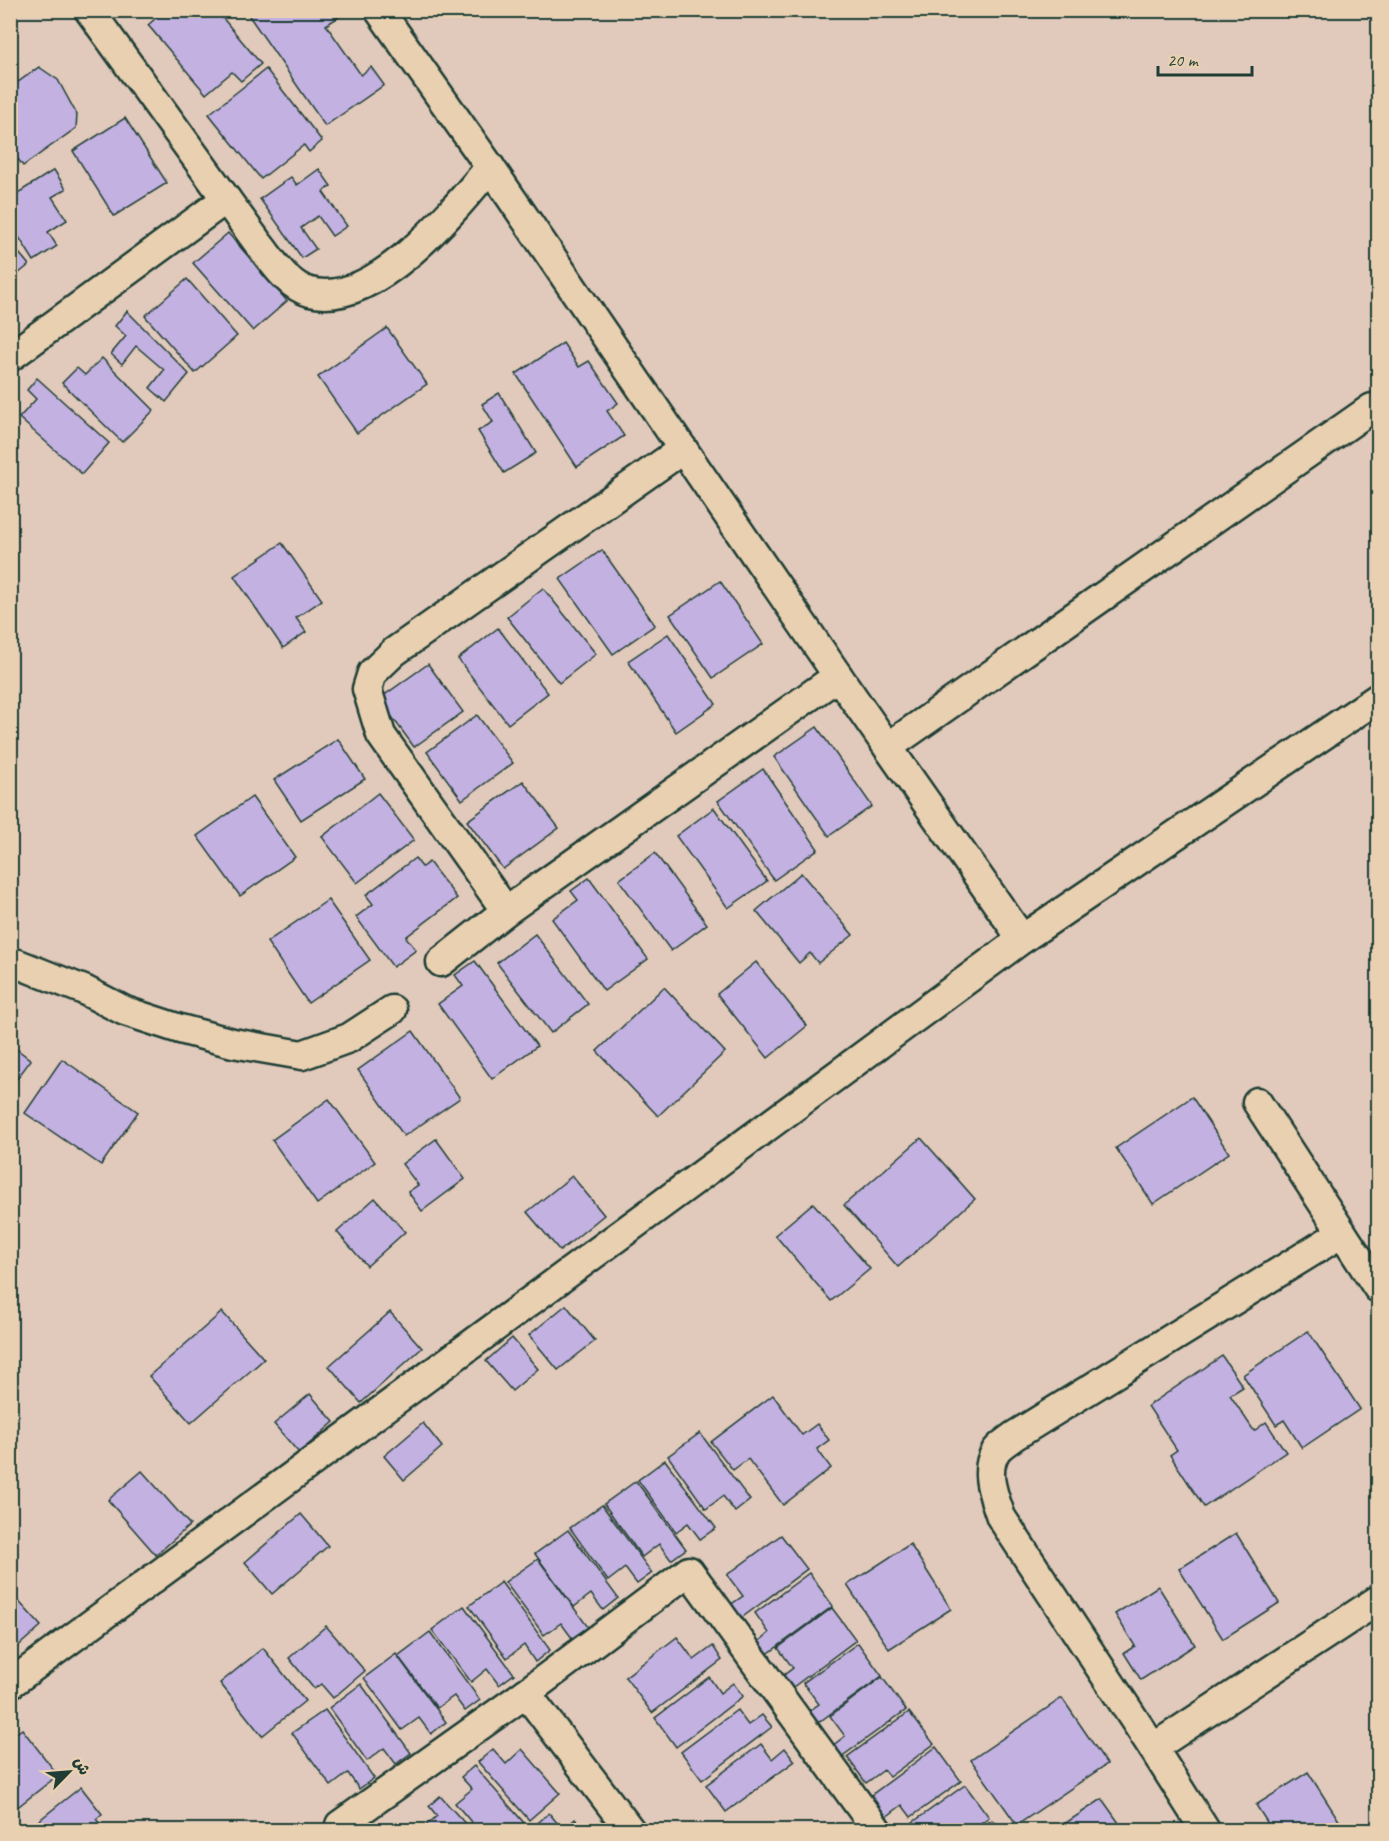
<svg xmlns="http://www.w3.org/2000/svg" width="1389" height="1841" font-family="Caveat,'Playpen Sans Arabic',sans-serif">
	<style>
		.building { fill: #c3b1e2; stroke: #1f3d34; stroke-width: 1.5 }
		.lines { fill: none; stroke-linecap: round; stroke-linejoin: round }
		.minor-casing { stroke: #1f3d34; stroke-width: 33 }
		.minor { stroke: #e9d0b1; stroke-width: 28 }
	</style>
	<rect width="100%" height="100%" fill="#e1cabb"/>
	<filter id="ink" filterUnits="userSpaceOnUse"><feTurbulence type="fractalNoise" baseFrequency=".0167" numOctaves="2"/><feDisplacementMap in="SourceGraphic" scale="12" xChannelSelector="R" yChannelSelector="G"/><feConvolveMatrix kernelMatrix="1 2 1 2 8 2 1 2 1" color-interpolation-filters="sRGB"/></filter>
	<g filter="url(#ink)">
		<g class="building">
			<polygon points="165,10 216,10 261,64 241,81 232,72 206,94 148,25"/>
			<polygon points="245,10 335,10 339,17 326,25 361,75 371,67 384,85 325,126"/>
			<polygon points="39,67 58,80 77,115 76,128 23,166 10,148 10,88"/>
			<polygon points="266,69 322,141 309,152 304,145 261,179 209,114"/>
			<polygon points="125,118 167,183 114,216 73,151"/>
			<polygon points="319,169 331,186 323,192 347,226 332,236 318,216 301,228 316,249 302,258 260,199 291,177 297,185"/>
			<polygon points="54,170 66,189 52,197 67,220 48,232 57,246 34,261 10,223 10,198"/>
			<polygon points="228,233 287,301 253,331 193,263"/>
			<polygon points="10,242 29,265 13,278 10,275"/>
			<polygon points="187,279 237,336 195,373 145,316"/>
			<polygon points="127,311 189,374 166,402 150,388 164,370 136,346 122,364 111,354 126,336 115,326"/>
			<polygon points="387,328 427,384 357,433 318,377"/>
			<polygon points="563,343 579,367 589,361 618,403 607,411 624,436 577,467 516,374"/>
			<polygon points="102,358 154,410 122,442 62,383 77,368 85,375"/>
			<polygon points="37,378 109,443 82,474 19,418 36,399 27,390"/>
			<polygon points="499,393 536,453 504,473 478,431 493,422 482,404"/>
			<polygon points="282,543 322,600 296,618 306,632 283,648 234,576"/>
			<polygon points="602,550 655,625 613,654 560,579"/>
			<polygon points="720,581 763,644 713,678 670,615"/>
			<polygon points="543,588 596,654 559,683 507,617"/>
			<polygon points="498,628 548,693 508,724 458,659"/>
			<polygon points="668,634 716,704 676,732 628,661"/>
			<polygon points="428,664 463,712 414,747 379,699"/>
			<polygon points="477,715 513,763 462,800 427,752"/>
			<polygon points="817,727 872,806 829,836 774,757"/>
			<polygon points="338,739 365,779 301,820 274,780"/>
			<polygon points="763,769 818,849 774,880 718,801"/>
			<polygon points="523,781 559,828 503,869 467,821"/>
			<polygon points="378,793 414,840 357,883 322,837"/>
			<polygon points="252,797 295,857 240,896 197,836"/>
			<polygon points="714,808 767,881 728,908 676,836"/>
			<polygon points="655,853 707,924 671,951 619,880"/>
			<polygon points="415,858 422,867 429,862 457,898 406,937 416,950 393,967 356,917 373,904 366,895"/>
			<polygon points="801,873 853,935 818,963 810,953 799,963 756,911"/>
			<polygon points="589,878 648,959 604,991 552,919 578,900 571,891"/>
			<polygon points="328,900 370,960 308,1003 267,942"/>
			<polygon points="535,934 588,1004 551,1033 497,963"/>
			<polygon points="475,961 537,1046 492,1079 438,1004 463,986 455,975"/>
			<polygon points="756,962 807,1026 768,1058 717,994"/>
			<polygon points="664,987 725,1052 658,1116 597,1051"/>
			<polygon points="413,1031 460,1098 404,1136 358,1070"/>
			<polygon points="10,1044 31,1060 10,1088"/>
			<polygon points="62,1059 138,1112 101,1165 25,1113"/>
			<polygon points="1192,1097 1229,1153 1153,1204 1116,1148"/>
			<polygon points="329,1099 375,1162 317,1204 272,1140"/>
			<polygon points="921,1138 975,1199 898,1267 844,1205"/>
			<polygon points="436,1139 465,1179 422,1211 408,1192 418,1185 402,1164"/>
			<polygon points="572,1176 604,1215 560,1251 527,1212"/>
			<polygon points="375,1198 405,1232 367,1266 337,1232"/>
			<polygon points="813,1203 870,1269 831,1301 775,1235"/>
			<polygon points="566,1305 595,1341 558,1370 529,1335"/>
			<polygon points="222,1312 264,1359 191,1423 149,1376"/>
			<polygon points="390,1312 422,1348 361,1403 329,1366"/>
			<polygon points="1308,1331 1360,1409 1302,1448 1284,1420 1276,1425 1243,1375"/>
			<polygon points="512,1338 538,1369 512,1391 486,1361"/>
			<polygon points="1222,1356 1243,1387 1230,1395 1254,1431 1266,1422 1286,1452 1204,1507 1170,1455 1177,1450 1148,1406"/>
			<polygon points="310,1394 334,1422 299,1453 274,1424"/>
			<polygon points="773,1395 802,1435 817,1424 829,1440 817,1449 831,1468 783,1505 748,1459 733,1470 711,1442"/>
			<polygon points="423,1423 442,1447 404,1480 384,1456"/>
			<polygon points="700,1433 750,1500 735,1512 723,1496 706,1509 668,1456"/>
			<polygon points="665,1460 716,1528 700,1539 688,1523 676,1532 638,1480"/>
			<polygon points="142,1471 190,1525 156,1555 108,1500"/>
			<polygon points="636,1481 686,1549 671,1560 659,1544 642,1557 604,1504"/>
			<polygon points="602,1505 652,1573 637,1584 625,1568 608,1581 570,1528"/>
			<polygon points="301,1514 328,1546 272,1594 245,1562"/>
			<polygon points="568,1530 618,1598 603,1610 591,1594 574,1607 535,1554"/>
			<polygon points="1236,1533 1279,1603 1223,1639 1179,1569"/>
			<polygon points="781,1535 807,1569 740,1619 730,1605 743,1596 727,1575"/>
			<polygon points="910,1544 951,1609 889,1649 847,1585"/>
			<polygon points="538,1559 588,1627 572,1638 561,1623 544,1635 505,1582"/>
			<polygon points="809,1573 833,1606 766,1655 757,1643 769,1633 755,1613"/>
			<polygon points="501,1582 550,1650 535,1662 524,1645 507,1658 469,1606"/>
			<polygon points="1158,1586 1195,1645 1141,1680 1124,1653 1135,1646 1115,1614"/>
			<polygon points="13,1595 41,1626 15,1649 10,1643 10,1597"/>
			<polygon points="464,1606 514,1674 499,1685 487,1669 471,1682 432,1630"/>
			<polygon points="832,1608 856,1640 789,1690 780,1678 793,1668 778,1648"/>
			<polygon points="326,1626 365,1671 333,1698 321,1684 314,1689 289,1658"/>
			<polygon points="430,1632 480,1700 465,1711 454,1696 437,1708 398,1656"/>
			<polygon points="677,1637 694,1660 713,1646 722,1660 652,1713 625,1677"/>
			<polygon points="858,1643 882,1676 815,1725 806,1713 819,1704 803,1683"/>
			<polygon points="263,1648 305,1701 262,1736 220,1683"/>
			<polygon points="396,1654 446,1722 431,1734 419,1718 402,1730 364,1678"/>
			<polygon points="709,1677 720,1693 733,1683 743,1696 676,1747 655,1718"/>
			<polygon points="882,1677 906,1710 841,1757 832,1746 845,1736 830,1716"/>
			<polygon points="361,1684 411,1753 396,1764 384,1748 367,1761 329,1708"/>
			<polygon points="1062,1698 1107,1764 1017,1825 971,1760"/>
			<polygon points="325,1710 374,1778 359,1789 348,1773 331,1786 292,1733"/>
			<polygon points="737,1710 748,1725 762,1715 772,1727 702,1780 681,1752"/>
			<polygon points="909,1712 934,1744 889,1777 884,1770 866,1783 847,1757"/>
			<polygon points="22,1729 58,1775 10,1813 10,1738"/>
			<polygon points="761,1744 772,1759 785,1748 795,1761 726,1812 706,1785"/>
			<polygon points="936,1747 961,1781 911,1817 902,1805 886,1817 870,1796"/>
			<polygon points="493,1749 506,1764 522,1749 560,1793 529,1820 478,1762"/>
			<polygon points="474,1766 525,1824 517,1830 478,1830 455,1803 472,1789 461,1777"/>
			<polygon points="1308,1772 1345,1830 1272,1830 1256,1805"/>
			<polygon points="965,1785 989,1817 971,1830 902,1830"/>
			<polygon points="81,1787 102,1814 96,1819 106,1830 27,1830"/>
			<polygon points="440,1796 471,1830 425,1830 423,1828 437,1816 429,1806"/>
			<polygon points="1102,1799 1124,1830 1055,1830"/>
			<polygon points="549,1813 563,1830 575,1819 585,1830 530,1830"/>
			<polygon points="992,1820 1001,1830 978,1830"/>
		</g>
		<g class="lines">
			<defs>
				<g id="minor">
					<path d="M89,10L258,243C272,260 287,286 310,292C374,309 454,210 490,167"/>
					<polyline points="379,10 490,167 838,676 1022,939"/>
					<polyline points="10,357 226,199"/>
					<polyline points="888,747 1372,408"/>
					<polyline points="506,911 381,735 367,689 372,673 394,652 683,449"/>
					<polyline points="441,962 506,911 838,676"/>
					<polyline points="10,963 18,964 84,990 125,1011 180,1029 233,1043 302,1055 349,1038 392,1010"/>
					<polyline points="1257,1102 1378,1288"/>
					<polyline points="10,1684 1022,939 1378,698"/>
					<polyline points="526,1693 630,1830"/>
					<polyline points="1153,1748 1378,1600"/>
					<polyline points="340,1825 526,1693 689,1571 877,1830"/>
					<path d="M1205,1830L1153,1748L1001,1517C994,1496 983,1472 996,1451C1000,1445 1009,1440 1014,1436L1342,1233"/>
				</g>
			</defs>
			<use href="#minor" class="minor-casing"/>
			<use href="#minor" class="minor"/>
		</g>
	</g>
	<rect width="1389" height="1841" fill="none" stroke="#e9d0b1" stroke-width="36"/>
	<rect x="18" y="18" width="1353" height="1805" fill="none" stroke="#1f3d34" stroke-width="2" filter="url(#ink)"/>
	<g transform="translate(69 1772) rotate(65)" stroke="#e9d0b1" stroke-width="4.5" paint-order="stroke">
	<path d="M0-4.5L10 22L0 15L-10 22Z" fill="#1f3d34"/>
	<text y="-9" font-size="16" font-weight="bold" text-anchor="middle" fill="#1f3d34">ش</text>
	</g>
	<path d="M1158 66v9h94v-9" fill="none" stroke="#1f3d34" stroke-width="3"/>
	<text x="1167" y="66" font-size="18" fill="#1f3d34" stroke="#e9d0b1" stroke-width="4.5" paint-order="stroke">20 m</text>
</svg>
